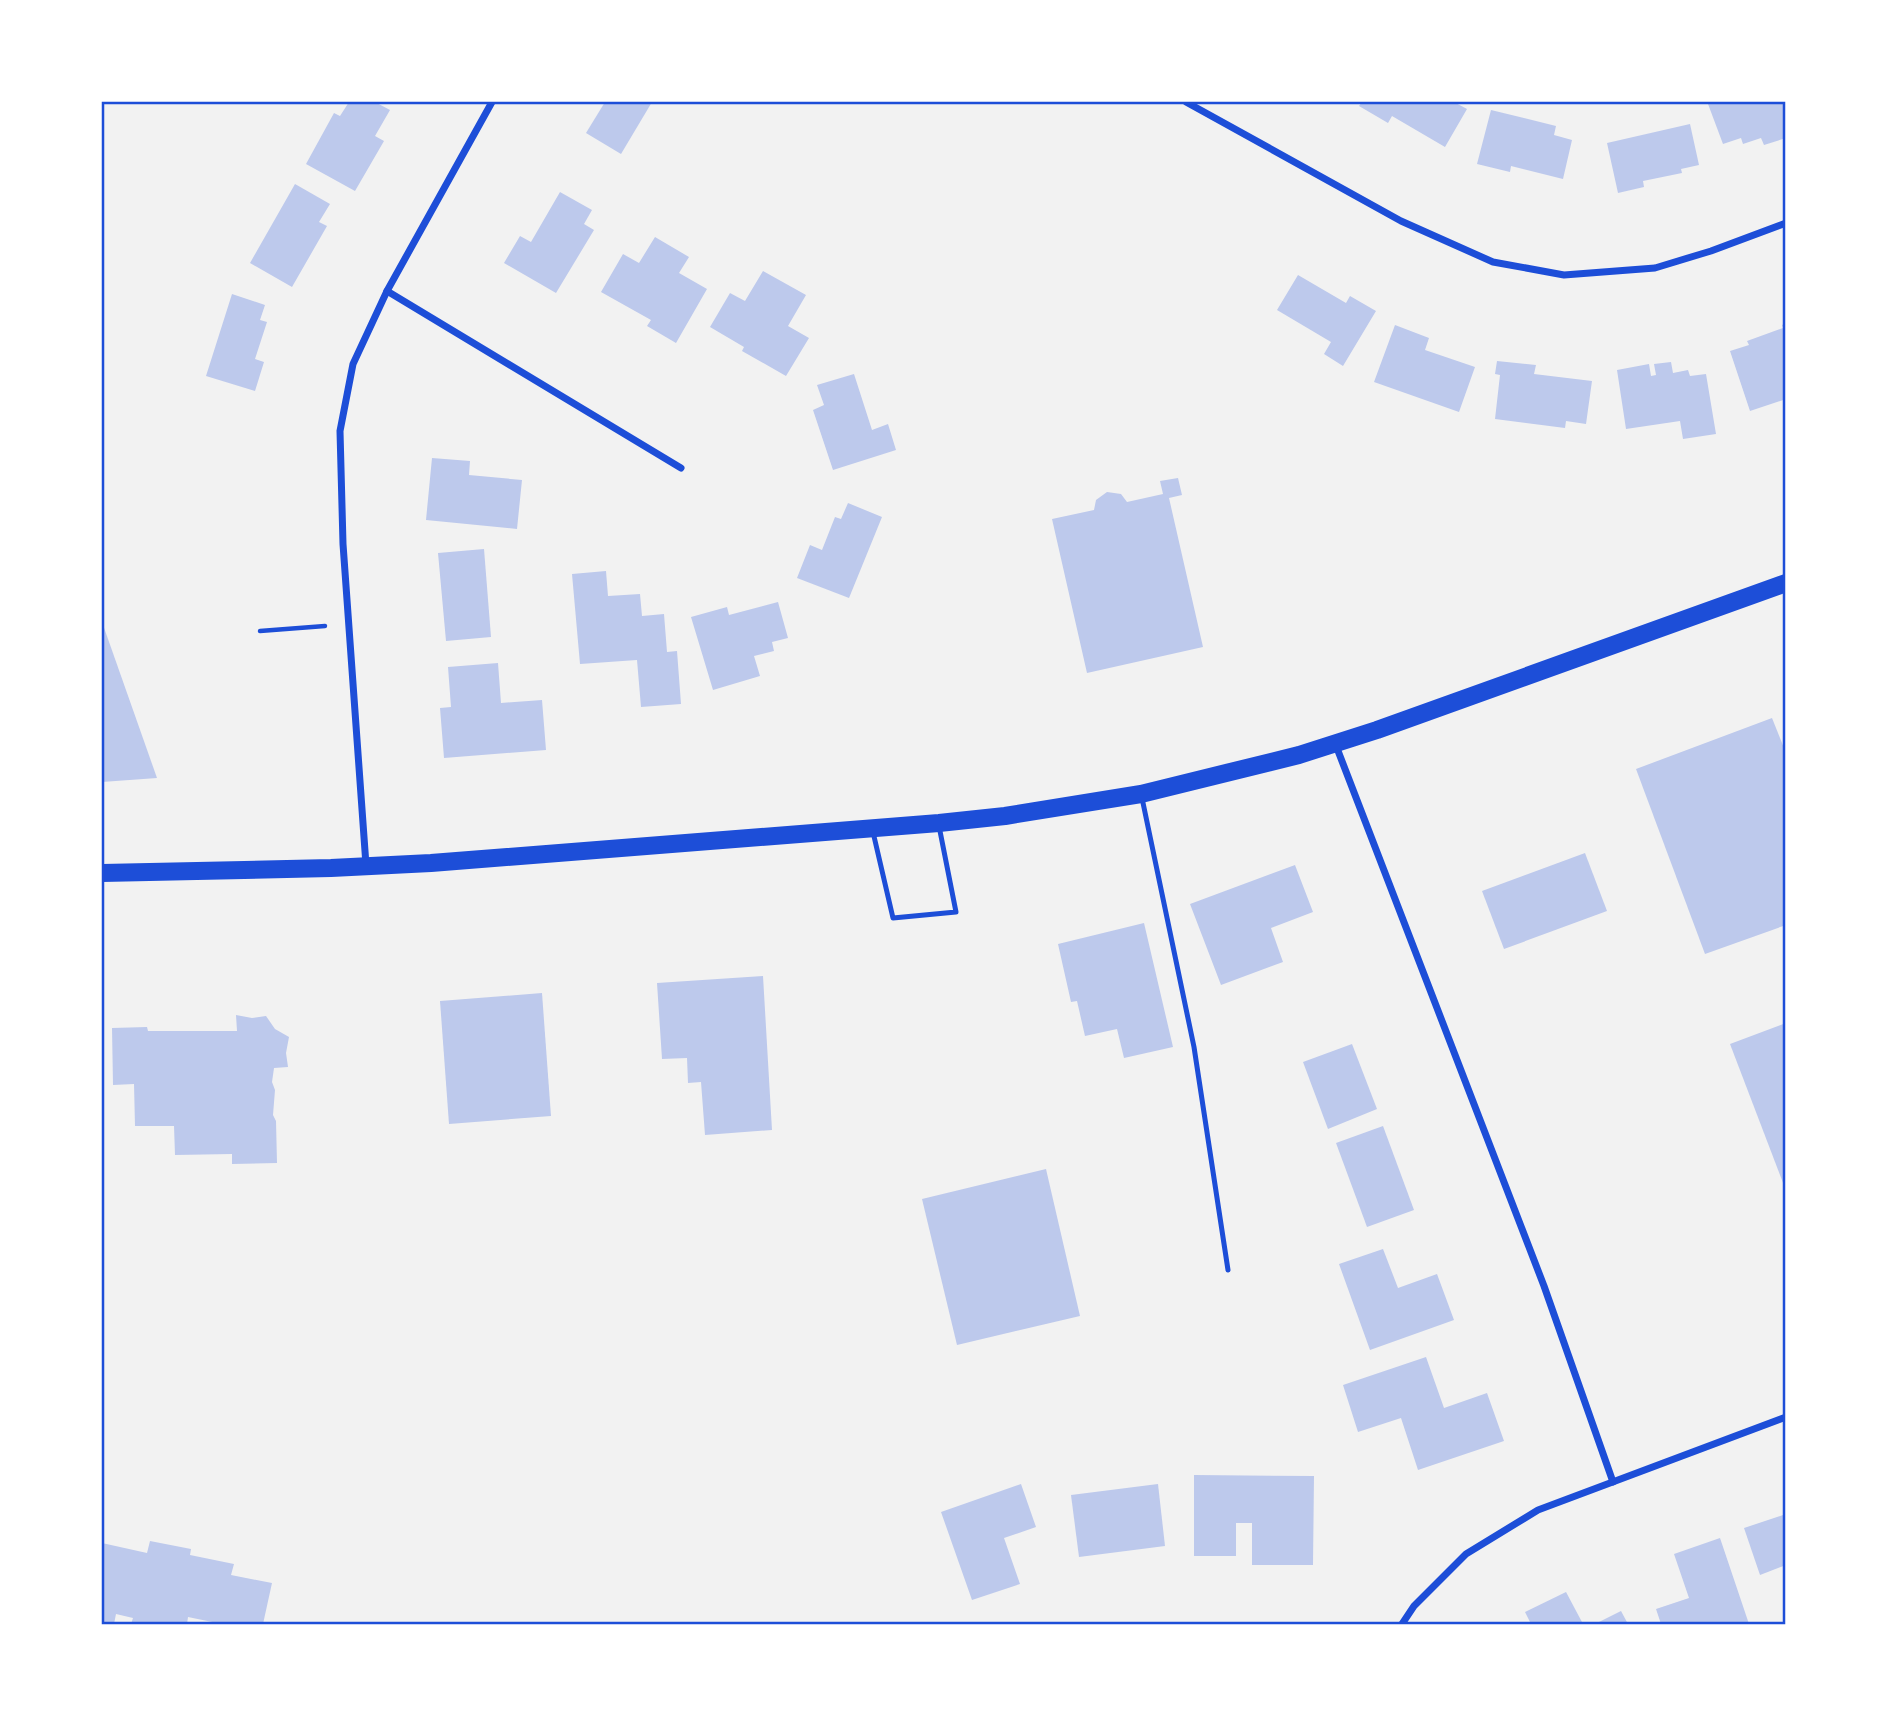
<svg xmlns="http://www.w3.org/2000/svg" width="1887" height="1726" font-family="Mulish,sans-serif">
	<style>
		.building { fill: #bdc9ec }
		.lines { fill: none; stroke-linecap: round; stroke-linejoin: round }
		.path { stroke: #1d4ed8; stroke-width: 4.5 }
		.service { stroke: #1d4ed8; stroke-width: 5 }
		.minor { stroke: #1d4ed8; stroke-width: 7 }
		.primary { stroke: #1d4ed8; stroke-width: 18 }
		.neatline { fill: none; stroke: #1d4ed8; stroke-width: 2.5 }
	</style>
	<rect width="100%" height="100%" fill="#f2f2f2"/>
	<g class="building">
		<polygon points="349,102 375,102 390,110 375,136 384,141 355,191 306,164 334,113 340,116"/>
		<polygon points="605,102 652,102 621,154 586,133"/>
		<polygon points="1362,102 1454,102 1467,109 1445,147 1392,116 1388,123 1359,106"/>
		<polygon points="1717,102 1786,102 1786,138 1764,145 1761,138 1743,144 1741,138 1723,144 1708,104"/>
		<polygon points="1491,110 1556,126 1554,135 1572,140 1563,179 1511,166 1510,172 1477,164"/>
		<polygon points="1690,124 1699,165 1681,169 1682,173 1643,181 1644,187 1618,193 1607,143"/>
		<polygon points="295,184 330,204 319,222 327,226 292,287 250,263"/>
		<polygon points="560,192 592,210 584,224 594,230 556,293 504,263 520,236 531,242"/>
		<polygon points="655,237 689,257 679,273 707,289 676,343 647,326 651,320 601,292 623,254 639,263"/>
		<polygon points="763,271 806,295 788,326 809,338 786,376 742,351 744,347 710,327 730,293 745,301"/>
		<polygon points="1298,275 1346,303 1350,296 1376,311 1343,366 1324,354 1331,342 1277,310"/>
		<polygon points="232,294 265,305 260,320 267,322 255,359 264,362 255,391 206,376"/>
		<polygon points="1786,323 1786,399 1750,411 1730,351 1749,345 1747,341 1783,328 1782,325"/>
		<polygon points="1395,325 1429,338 1425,350 1475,367 1459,412 1374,382"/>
		<polygon points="1497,361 1536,365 1534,374 1592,381 1586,424 1566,421 1565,428 1495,419 1500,375 1495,374"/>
		<polygon points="1671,362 1673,373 1688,370 1690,376 1706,374 1716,434 1683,439 1680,421 1626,429 1617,370 1649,364 1651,376 1656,375 1654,364"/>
		<polygon points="854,374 872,430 888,424 896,450 833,470 813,410 824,405 817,385"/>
		<polygon points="432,458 470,461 469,475 522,480 517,529 426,520"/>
		<polygon points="1178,478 1182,495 1169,498 1203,647 1087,673 1052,519 1094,510 1096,500 1107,492 1121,494 1127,502 1163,494 1160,481"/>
		<polygon points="848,503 882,517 849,598 797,578 810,545 822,550 835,517 841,519"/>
		<polygon points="484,549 491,637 446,641 438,553"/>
		<polygon points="606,571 608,596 640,594 642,616 664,614 667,652 677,651 681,704 641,707 637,660 580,664 572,574"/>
		<polygon points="778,602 788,638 772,642 774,651 754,656 760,676 713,690 691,617 727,607 729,615"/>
		<polygon points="102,622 157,778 102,782"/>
		<polygon points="498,663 501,703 542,700 546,750 444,758 440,708 451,707 448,667"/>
		<polygon points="1772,718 1786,753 1786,925 1705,954 1636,769"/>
		<polygon points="1585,853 1607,911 1504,949 1482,891"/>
		<polygon points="1295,865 1313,912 1271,928 1283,962 1221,985 1190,904"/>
		<polygon points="1144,923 1173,1047 1124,1058 1117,1029 1085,1036 1077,1001 1071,1002 1058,944"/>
		<polygon points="763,976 772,1130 705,1135 701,1082 688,1083 687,1058 662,1059 657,983"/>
		<polygon points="542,993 551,1116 449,1124 440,1001"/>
		<polygon points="236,1015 252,1018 266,1016 275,1029 289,1037 286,1053 288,1067 274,1068 272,1082 275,1090 273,1115 276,1121 277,1163 232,1164 232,1154 175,1155 174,1126 135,1126 134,1084 113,1085 112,1028 147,1027 148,1031 237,1031"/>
		<polygon points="1786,1023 1786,1188 1785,1188 1730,1044"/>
		<polygon points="1352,1044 1377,1109 1328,1129 1303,1062"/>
		<polygon points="1383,1126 1414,1210 1367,1227 1336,1143"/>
		<polygon points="1046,1169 1080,1316 957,1345 922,1199"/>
		<polygon points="1383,1249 1398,1288 1437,1274 1454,1320 1370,1350 1339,1264"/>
		<polygon points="1426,1357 1444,1408 1487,1393 1504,1441 1418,1470 1401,1418 1358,1432 1343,1385"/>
		<polygon points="1194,1475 1314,1476 1313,1565 1252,1565 1252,1523 1236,1523 1236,1556 1194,1556"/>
		<polygon points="1021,1484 1036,1527 1004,1538 1020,1584 972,1600 941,1512"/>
		<polygon points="1158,1484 1165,1546 1079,1557 1071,1495"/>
		<polygon points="1786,1514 1786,1565 1760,1575 1744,1528"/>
		<polygon points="1720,1538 1749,1624 1661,1624 1656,1609 1689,1598 1674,1554"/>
		<polygon points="150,1541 191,1549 190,1555 234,1564 231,1575 272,1583 263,1624 216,1624 217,1623 188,1617 187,1624 131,1624 133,1618 116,1614 114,1624 102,1624 102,1543 147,1553"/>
		<polygon points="1566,1592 1583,1624 1531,1624 1525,1612"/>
		<polygon points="1621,1611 1628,1624 1595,1624"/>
	</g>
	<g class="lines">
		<polyline class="path" points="260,631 325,626"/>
		<g class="service">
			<polyline points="1142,798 1194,1047 1228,1270"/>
			<polyline points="873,832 893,918 956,912 939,826"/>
		</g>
		<g class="minor">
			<polyline points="1186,102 1401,221 1493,262 1564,275 1655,268 1711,251 1786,223"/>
			<polyline points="387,291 681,468"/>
			<polyline points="1335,743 1544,1286 1613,1482"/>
			<polyline points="366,865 343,544 340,431 353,364 387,291 492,102"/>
			<polyline points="1402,1624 1414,1606 1466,1554 1538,1510 1786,1417"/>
		</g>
		<polyline class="primary" points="102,873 331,868 431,863 939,823 1005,816 1141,794 1299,755 1377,730 1786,583"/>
	</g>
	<rect width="1887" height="1726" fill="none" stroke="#ffffff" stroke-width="206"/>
	<rect x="103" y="103" width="1681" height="1520" class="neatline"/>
</svg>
